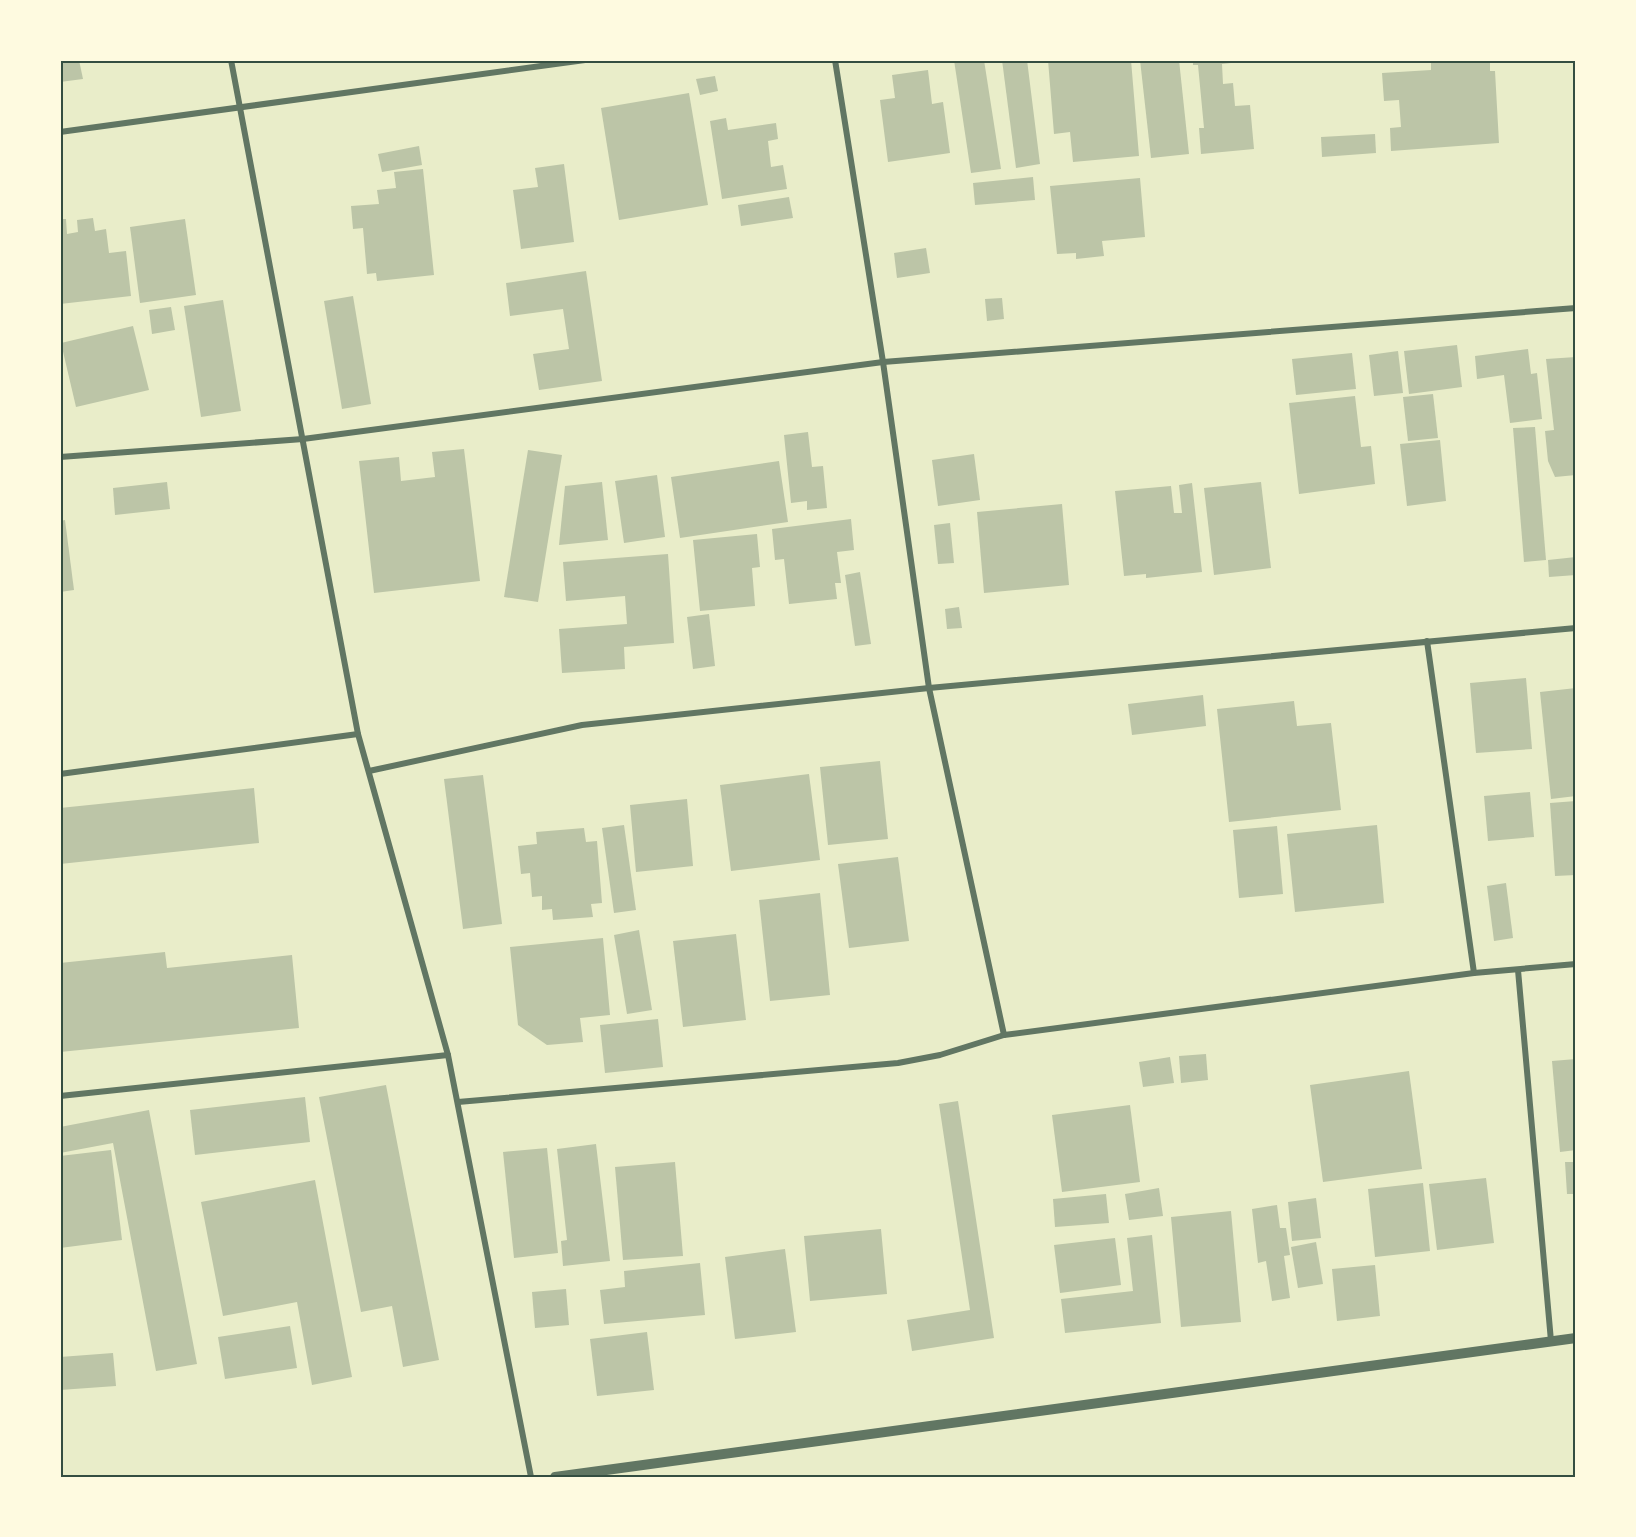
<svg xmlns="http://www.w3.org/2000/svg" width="1636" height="1537" font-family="Inter,sans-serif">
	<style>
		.building { fill: #bcc5a7 }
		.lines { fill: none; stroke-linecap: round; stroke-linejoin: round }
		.minor { stroke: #617663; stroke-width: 6 }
		.tertiary { stroke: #617663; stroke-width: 10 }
		.neatline { fill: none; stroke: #344e41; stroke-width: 2 }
	</style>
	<rect width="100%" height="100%" fill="#e9edc9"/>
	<g class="building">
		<polygon points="60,60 79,60 83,79 60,82"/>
		<polygon points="954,60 984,60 1001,169 971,173"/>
		<polygon points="1002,60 1027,60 1040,164 1016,168"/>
		<polygon points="1048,60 1131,60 1139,156 1073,162 1070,132 1054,134"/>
		<polygon points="1140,60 1179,60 1189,154 1151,158"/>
		<polygon points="1193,60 1230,60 1231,63 1222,64 1223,84 1233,83 1235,106 1250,105 1254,149 1201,154 1199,128 1204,128 1198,65 1193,65"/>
		<polygon points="1467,60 1490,60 1490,71 1495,71 1499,143 1391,151 1390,128 1401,127 1399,100 1384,101 1382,73 1431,70 1431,63"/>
		<polygon points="928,70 932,104 943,102 950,153 888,162 880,100 895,98 892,75"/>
		<polygon points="715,76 718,91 700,95 696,79"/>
		<polygon points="689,93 708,205 619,220 601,108"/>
		<polygon points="726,118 728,130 776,123 778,139 768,141 771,167 783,165 787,189 722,199 710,121"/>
		<polygon points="1375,134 1376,153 1322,157 1321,137"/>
		<polygon points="419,146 422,165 382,172 378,154"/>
		<polygon points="564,164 574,242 521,249 513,190 538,187 535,168"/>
		<polygon points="423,169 434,275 377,281 376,273 367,274 363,228 353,229 351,206 379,204 377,190 396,188 394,172"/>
		<polygon points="1033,177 1035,200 975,205 973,183"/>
		<polygon points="1140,178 1145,237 1102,241 1104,256 1076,259 1076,253 1057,254 1050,186"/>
		<polygon points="789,197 793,218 741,226 738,205"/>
		<polygon points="93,218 95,231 106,229 109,253 126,251 131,296 60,304 60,219 66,219 67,234 78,232 77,220"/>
		<polygon points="185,219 196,295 140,303 130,227"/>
		<polygon points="926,248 930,273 897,278 894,253"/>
		<polygon points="586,271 602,381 539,390 533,354 569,349 563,309 510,316 506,283"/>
		<polygon points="353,296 371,404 342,409 324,301"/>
		<polygon points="1002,298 1004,319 987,321 985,299"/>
		<polygon points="223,300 241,411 201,417 184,306"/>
		<polygon points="171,307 175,330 152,334 149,310"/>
		<polygon points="133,326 149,390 76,407 61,343"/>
		<polygon points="1457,345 1462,387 1409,394 1404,351"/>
		<polygon points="1528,349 1531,374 1537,373 1542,419 1510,423 1504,375 1477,379 1475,356"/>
		<polygon points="1398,351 1403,393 1374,396 1369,355"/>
		<polygon points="1352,353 1356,389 1296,395 1292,359"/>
		<polygon points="1576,357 1576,475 1555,477 1548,461 1545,431 1554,430 1546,359"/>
		<polygon points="1433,394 1438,438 1408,441 1403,397"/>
		<polygon points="1355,396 1361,447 1371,446 1375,484 1299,494 1289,403"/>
		<polygon points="1535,427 1546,560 1524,562 1513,428"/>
		<polygon points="808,432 812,467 823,466 827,508 807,510 807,501 791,503 784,435"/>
		<polygon points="1440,440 1446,501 1407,506 1400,444"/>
		<polygon points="464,449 480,581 374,593 359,461 399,457 401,481 435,477 432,452"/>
		<polygon points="528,450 562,455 538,602 504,597"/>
		<polygon points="974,454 980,500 938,506 932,460"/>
		<polygon points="779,461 788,522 680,538 671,477"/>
		<polygon points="657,475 665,537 624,543 615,481"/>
		<polygon points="167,482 170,509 115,515 113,488"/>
		<polygon points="602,482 608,540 559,545 565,486"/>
		<polygon points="1261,482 1271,568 1214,575 1204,488"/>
		<polygon points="1192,483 1202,572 1146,578 1146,574 1124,576 1115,491 1171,486 1174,513 1182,513 1179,485"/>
		<polygon points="1062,504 1069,585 984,593 977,512"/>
		<polygon points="851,519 854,550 837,552 841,583 835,583 837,599 789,604 784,559 775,560 772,529"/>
		<polygon points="65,520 74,590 60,592 60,521"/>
		<polygon points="950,523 954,563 938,564 934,525"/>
		<polygon points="757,534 760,567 752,568 755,606 700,611 693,540"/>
		<polygon points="668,554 674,643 624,647 625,669 562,673 559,629 627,624 625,596 566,601 563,562"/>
		<polygon points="1576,557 1576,575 1549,577 1548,560"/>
		<polygon points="860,572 871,644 855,646 845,575"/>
		<polygon points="959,607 962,628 947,629 945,609"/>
		<polygon points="709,614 715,666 693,669 687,617"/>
		<polygon points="1526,678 1532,749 1476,753 1470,683"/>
		<polygon points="1576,688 1576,796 1551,799 1540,692"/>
		<polygon points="1203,695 1206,726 1132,735 1128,704"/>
		<polygon points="1294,701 1297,726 1331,723 1341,810 1229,822 1217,709"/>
		<polygon points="880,761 888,839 828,845 820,767"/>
		<polygon points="809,774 820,860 731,871 720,785"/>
		<polygon points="483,775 502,924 463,929 444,779"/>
		<polygon points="254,788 259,843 60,864 60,808"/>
		<polygon points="1530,792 1534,837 1488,841 1484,796"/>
		<polygon points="687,799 693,866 636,872 630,805"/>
		<polygon points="1576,801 1576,875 1555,876 1550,803"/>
		<polygon points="624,825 636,910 614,913 602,828"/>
		<polygon points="1377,825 1384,903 1295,912 1287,834"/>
		<polygon points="1277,826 1283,894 1239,898 1233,830"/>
		<polygon points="584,828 586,842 597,841 602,903 591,904 593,917 553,920 552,909 542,910 542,896 532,897 530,873 521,874 518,846 537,844 536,832"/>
		<polygon points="898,857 909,941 849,948 838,864"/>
		<polygon points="1506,883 1513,938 1494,941 1487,886"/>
		<polygon points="820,893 830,995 770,1001 759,900"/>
		<polygon points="639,930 652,1010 627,1014 614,935"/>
		<polygon points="736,934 746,1020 683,1027 673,941"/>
		<polygon points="603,938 610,1015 580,1018 583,1042 547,1045 518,1025 510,947"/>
		<polygon points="165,952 167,968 292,955 299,1028 60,1052 60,963"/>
		<polygon points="658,1019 663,1067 605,1073 600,1025"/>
		<polygon points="1206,1054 1208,1080 1181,1083 1179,1056"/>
		<polygon points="1170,1057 1174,1083 1143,1087 1139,1062"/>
		<polygon points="1576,1059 1576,1150 1560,1152 1552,1061"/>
		<polygon points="1409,1071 1422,1169 1323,1182 1310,1085"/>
		<polygon points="386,1085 439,1360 403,1367 392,1306 361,1312 319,1097"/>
		<polygon points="305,1097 310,1142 195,1155 190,1110"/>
		<polygon points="958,1101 994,1338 912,1351 907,1320 970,1310 939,1104"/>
		<polygon points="1130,1105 1140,1182 1062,1192 1052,1115"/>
		<polygon points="149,1110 197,1364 156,1371 113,1143 60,1153 60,1127"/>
		<polygon points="596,1144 610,1261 563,1266 561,1241 567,1240 557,1149"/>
		<polygon points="547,1148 558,1253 514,1258 503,1152"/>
		<polygon points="111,1150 122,1240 60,1248 60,1156"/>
		<polygon points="675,1162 683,1256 623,1260 615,1167"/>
		<polygon points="1565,1162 1576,1162 1576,1194 1567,1194"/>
		<polygon points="1486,1178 1494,1243 1437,1250 1429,1184"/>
		<polygon points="315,1180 352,1377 312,1385 297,1302 223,1316 201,1202"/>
		<polygon points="1423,1183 1430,1251 1375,1257 1368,1189"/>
		<polygon points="1159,1188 1163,1216 1129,1220 1125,1194"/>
		<polygon points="1106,1194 1109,1223 1055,1227 1053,1199"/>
		<polygon points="1316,1198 1321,1238 1292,1241 1288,1202"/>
		<polygon points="1277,1205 1280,1228 1286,1228 1290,1255 1284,1256 1290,1298 1272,1301 1266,1261 1258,1263 1252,1209"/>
		<polygon points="1231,1211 1241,1322 1181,1327 1171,1217"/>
		<polygon points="881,1229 887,1294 810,1301 804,1236"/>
		<polygon points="1152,1235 1161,1323 1065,1333 1061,1299 1133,1291 1127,1238"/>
		<polygon points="1115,1238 1121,1285 1060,1293 1054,1245"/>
		<polygon points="1316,1242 1323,1284 1298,1288 1291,1247"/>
		<polygon points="785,1249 796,1332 735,1339 725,1257"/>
		<polygon points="700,1263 705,1315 604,1324 600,1290 625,1287 624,1271"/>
		<polygon points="1375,1265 1380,1316 1337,1321 1332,1269"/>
		<polygon points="566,1289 569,1325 535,1328 532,1292"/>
		<polygon points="290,1326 297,1368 225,1379 218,1337"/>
		<polygon points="647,1332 654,1390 597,1396 590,1339"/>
		<polygon points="113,1353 116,1386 60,1390 60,1357"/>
	</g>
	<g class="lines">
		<g class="minor">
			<polyline points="231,60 358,734 448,1055 531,1477"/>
			<polyline points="835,60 883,362 929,688 1004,1035"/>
			<polyline points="60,132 585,60"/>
			<polyline points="60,457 303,439 883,362 1576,308"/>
			<polyline points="1427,641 1474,973"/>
			<polyline points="369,771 582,725 929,688 1576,628"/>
			<polyline points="60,774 358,734"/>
			<polyline points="1518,970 1551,1341"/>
			<polyline points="60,1096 448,1055"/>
			<polyline points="458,1102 898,1063 940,1055 1004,1035 1474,973 1576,964"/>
		</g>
		<polyline class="tertiary" points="555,1477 1576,1338"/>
	</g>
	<rect width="1636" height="1537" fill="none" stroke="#fefae0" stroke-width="123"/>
	<rect x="62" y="62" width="1512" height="1414" class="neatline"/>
</svg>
